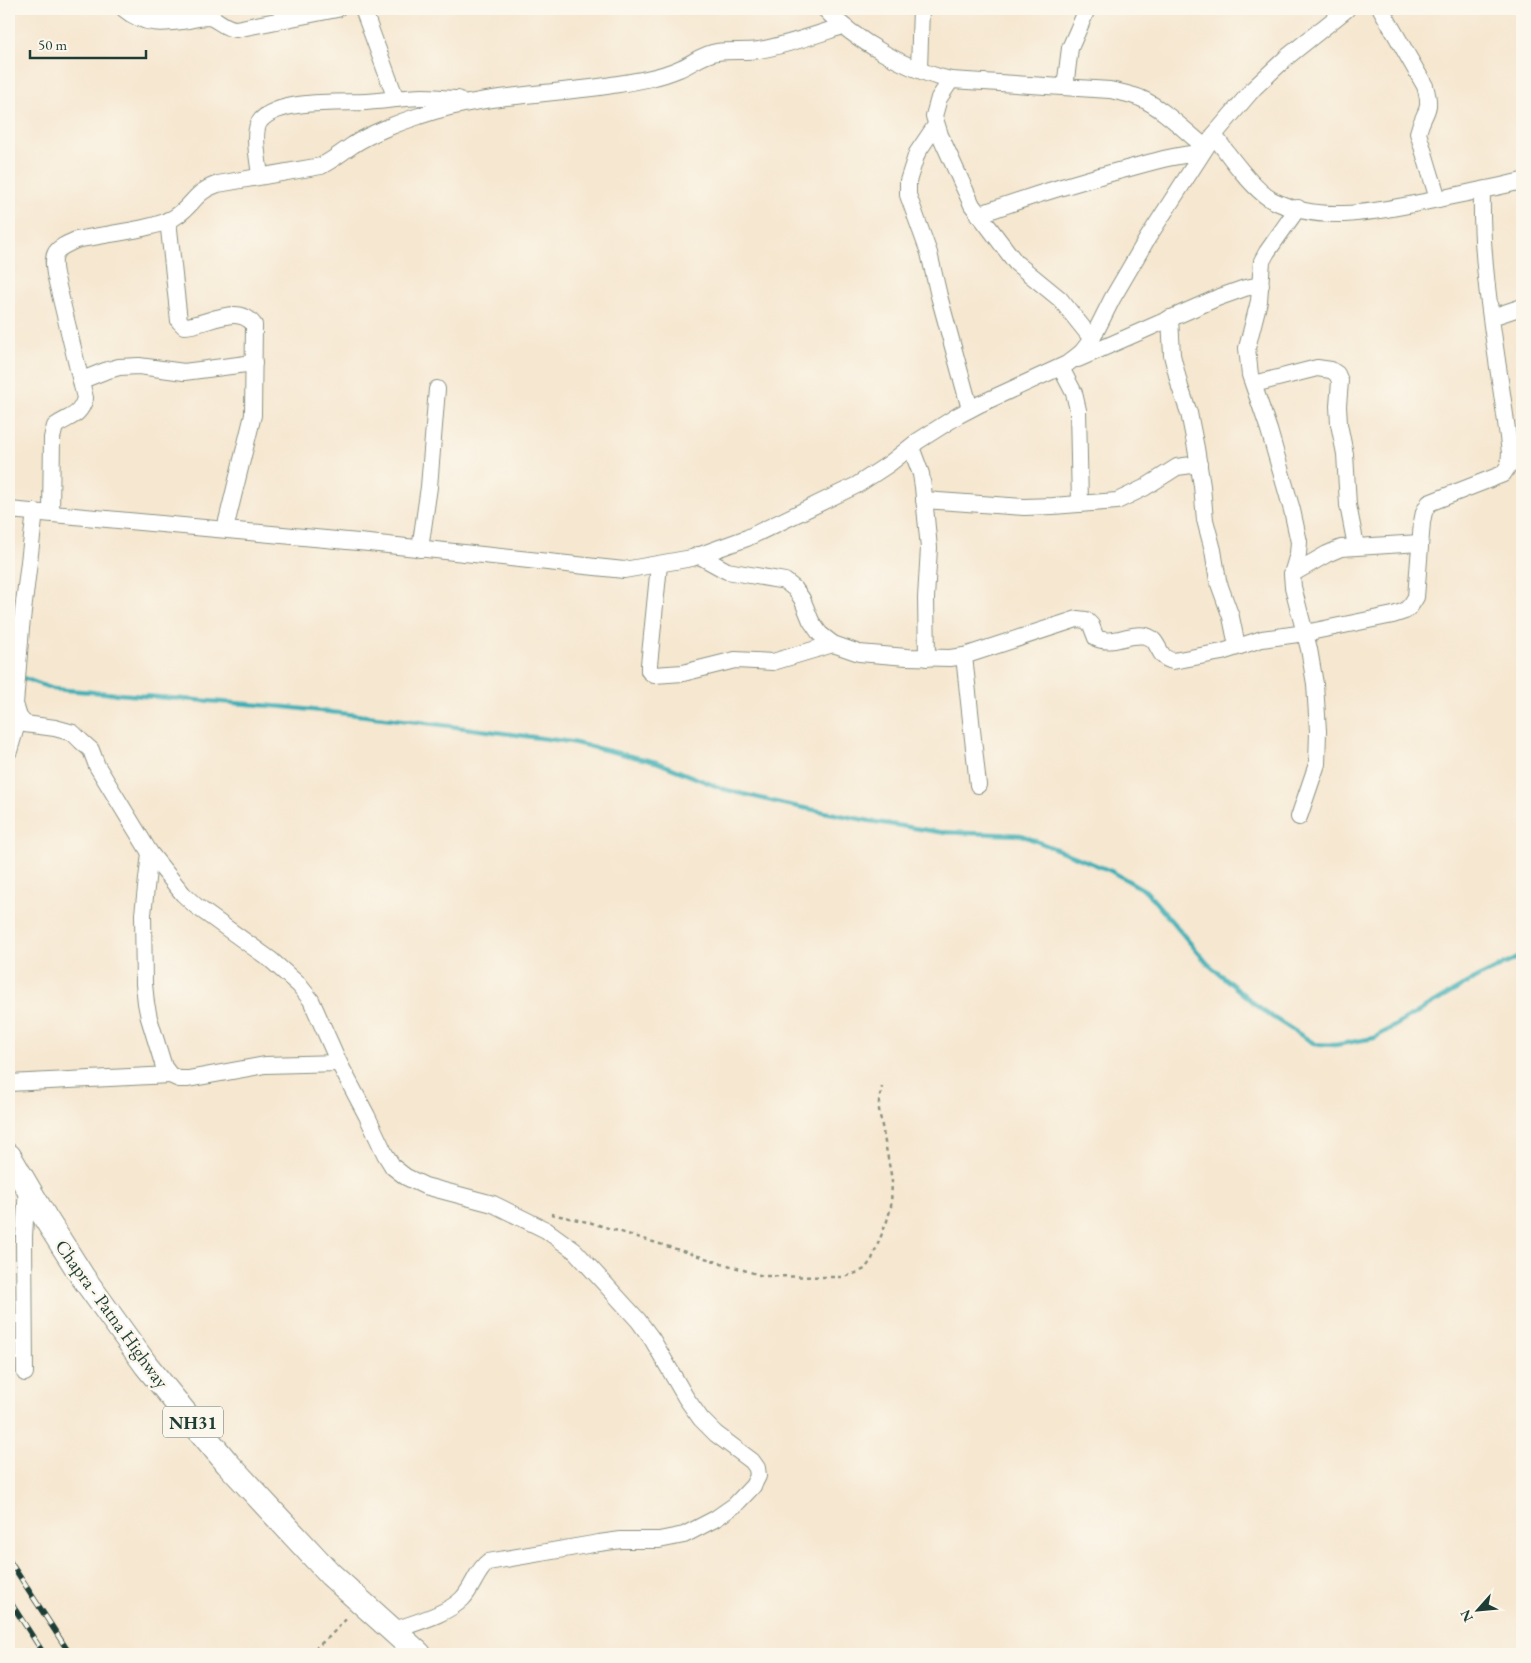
<svg xmlns="http://www.w3.org/2000/svg" width="1531" height="1663" font-family="'EB Garamond',serif">
	<style>
		.lines { fill: none; stroke-linecap: round; stroke-linejoin: round }
		.stream { stroke: #3eafb6; stroke-width: 4.5 }
		.minor-casing { stroke: #8a9282; stroke-width: 18 }
		.highway-casing { stroke: #8a9282; stroke-width: 26 }
		.path { stroke: #8a9282; stroke-width: 2.5; stroke-dasharray: 4 4; stroke-linecap: butt }
		.minor { stroke: #fff; stroke-width: 16 }
		.highway { stroke: #fff; stroke-width: 24 }
		.rail-casing { stroke: #1f3d34; stroke-width: 5.5 }
		.rail { stroke: #fbf7ec; stroke-width: 4; stroke-dasharray: 11; stroke-linecap: butt }
		.labels { text-anchor: middle; dominant-baseline: central; stroke-width: 5; stroke-linejoin: round; paint-order: stroke }
		.shield { fill: #fbf7ec; stroke: #61756b; stroke-width: 1 }
		.shield-label { font-size: 18px; font-weight: bold; fill: #1f3d34 }
		.street-label { font-size: 19px; fill: #1f3d34; stroke: #fbf7ec }
	</style>
	<rect width="100%" height="100%" fill="#fbf7ec"/>
	<filter id="ink" filterUnits="userSpaceOnUse"><feTurbulence type="fractalNoise" baseFrequency=".02" numOctaves="2"/><feDisplacementMap in="SourceGraphic" scale="10" xChannelSelector="R" yChannelSelector="G"/><feConvolveMatrix kernelMatrix="1 2 1 2 8 2 1 2 1" color-interpolation-filters="sRGB"/></filter>
	<filter id="wash" filterUnits="userSpaceOnUse"><feTurbulence type="fractalNoise" baseFrequency=".0096" numOctaves="4" result="noise"/><feDisplacementMap in="SourceGraphic" scale="20" xChannelSelector="R" yChannelSelector="G"/><feGaussianBlur stdDeviation="1.12" result="paint"/><feColorMatrix in="noise" values="0 0 0 0 0 0 0 0 0 0 0 0 0 0 0 0 0 1.4 0 .05"/><feComposite in="paint" operator="in"/></filter>
	<g filter="url(#wash)">
		<rect width="100%" height="100%" fill="#f6e7d0"/>
		<g class="lines">
			<polyline class="stream" points="21,677 53,689 285,707 411,721 571,742 656,762 723,789 784,804 870,821 939,832 1021,835 1111,871 1146,891 1208,964 1263,1011 1315,1044 1335,1045 1374,1038 1476,978 1522,956"/>
		</g>
	</g>
	<g filter="url(#ink)">
		<g class="lines">
			<defs>
				<g id="minor">
					<path d="M124,9C144,26 163,24 188,20C194,19 201,17 208,17C218,18 222,28 236,29L337,9"/>
					<polyline points="363,9 396,99"/>
					<path d="M825,9C854,40 909,71 951,80L1110,90C1120,92 1130,94 1140,98C1163,108 1185,131 1205,147"/>
					<path d="M1381,9L1425,86C1433,113 1424,109 1418,133L1438,199"/>
					<polyline points="919,69 921,9"/>
					<polyline points="951,80 939,98 934,116 940,135 972,205 1016,263 1060,299 1092,339"/>
					<polyline points="1065,87 1070,48 1085,14 1086,9"/>
					<polyline points="936,125 917,153 908,181 908,195 929,253 939,296 970,409"/>
					<path d="M1214,135C1227,153 1253,190 1272,200C1322,225 1378,211 1429,201C1460,194 1491,189 1522,181"/>
					<path d="M260,176C259,163 251,130 261,120C280,99 339,103 366,102C385,101 404,97 423,97C435,97 447,99 458,99"/>
					<polyline points="1298,208 1267,252 1262,261 1259,301 1247,348 1250,375 1269,430 1292,510 1299,542 1298,554 1292,574 1293,587 1309,649 1315,684 1318,731 1317,764 1299,817"/>
					<path d="M978,215C1024,198 1070,184 1118,171C1146,164 1172,155 1201,153"/>
					<path d="M168,220L179,321L184,326C205,326 238,302 254,325L253,415L225,529"/>
					<polyline points="1492,317 1522,307"/>
					<polyline points="1170,318 1172,355 1180,387 1189,413 1196,448 1202,486 1205,520 1213,550 1218,581 1231,617 1237,646"/>
					<polyline points="1078,359 1217,298 1245,288 1261,285"/>
					<polyline points="1061,368 1074,393 1078,410 1080,504"/>
					<polyline points="82,380 105,371 119,367 139,366 184,372 254,363"/>
					<polyline points="1254,384 1317,368 1331,370 1337,374 1340,381 1338,406 1339,424 1345,454 1348,505 1356,546"/>
					<polyline points="911,447 921,474 923,487 929,548 926,598 927,658"/>
					<polyline points="924,500 1024,507 1053,506 1117,501 1144,488 1177,467 1199,464"/>
					<polyline points="9,510 369,543 624,570 692,558 747,538 857,485 889,464 918,441 959,415 980,404 1067,364 1082,352 1092,339 1112,299 1147,239 1214,135 1254,88 1287,57 1347,9"/>
					<path d="M35,512L21,628L15,704L19,717L25,724L55,728L73,733L81,741L91,750L97,766L150,853L183,894L196,906L271,960L299,985L311,1000L339,1063L367,1116L385,1154L393,1167L406,1177L425,1186L493,1204L546,1230L575,1251L638,1320L652,1339L686,1398L701,1419L716,1434L752,1461L757,1468L758,1476L753,1486L735,1505L715,1519L684,1535L659,1540H621L599,1543L488,1562C476,1571 473,1588 462,1599C446,1615 413,1623 392,1631"/>
					<path d="M51,513L52,438L55,426C69,416 80,417 85,398L55,274C51,251 56,249 76,240C99,235 158,229 175,217C194,205 194,192 218,184L321,166C333,160 342,152 353,145C369,134 400,122 419,116C479,95 543,95 606,86C630,82 656,79 679,69C692,64 702,54 717,52C731,50 745,52 759,50C787,45 815,35 843,26"/>
					<polyline points="420,549 429,487 437,389"/>
					<path d="M698,555L727,571L785,581L795,589L802,599L811,621L820,634L833,644L859,653L907,657L950,658L964,656L1077,619L1086,620L1091,625L1096,638C1113,646 1129,632 1146,636C1161,640 1156,658 1173,661L1222,652L1262,639L1305,633L1393,615L1405,611L1411,605L1416,597L1422,522L1424,512L1429,503L1503,474L1509,465L1510,453C1500,367 1480,278 1482,191"/>
					<polyline points="659,565 649,665 649,671 654,675 683,673 735,660 773,662 833,644"/>
					<polyline points="1292,574 1327,554 1341,548 1420,543"/>
					<polyline points="964,656 978,785"/>
					<polyline points="9,751 19,717"/>
					<polyline points="150,853 143,914 144,984 146,1003 149,1018 164,1067 170,1075 179,1079 188,1079 265,1065 339,1063"/>
					<polyline points="9,1083 170,1075"/>
					<polyline points="25,1373 24,1236 27,1187"/>
				</g>
				<polyline id="highway" points="9,1156 46,1219 82,1276 146,1365 185,1413 228,1464 330,1574 419,1654"/>
			</defs>
			<use href="#minor" class="minor-casing"/>
			<use href="#highway" class="highway-casing"/>
			<g class="path">
				<polyline points="551,1214 592,1223 763,1276 829,1277 844,1277 856,1273 865,1269 872,1259 887,1221 891,1207 892,1180 879,1110 879,1100 882,1087"/>
				<polyline points="308,1654 329,1637 349,1616"/>
			</g>
			<use href="#minor" class="minor"/>
			<use href="#highway" class="highway"/>
			<defs>
				<g id="rail">
					<polyline points="9,1560 70,1654"/>
					<polyline points="9,1600 44,1654"/>
				</g>
			</defs>
			<use href="#rail" class="rail-casing"/>
			<use href="#rail" class="rail"/>
		</g>
	</g>
	<g class="labels">
		<rect class="shield" x="163" y="1406.5" width="60" height="31" rx="4"/>
		<g class="shield-label">
			<text x="193" y="1422">NH31</text>
		</g>
		<g class="street-label">
			<text transform="translate(112 1314) rotate(54)">Chapra - Patna Highway</text>
		</g>
	</g>
	<rect width="1531" height="1663" fill="none" stroke="#fbf7ec" stroke-width="30"/>
	<g transform="translate(1478 1610) rotate(243)" stroke="#fbf7ec" stroke-width="4" paint-order="stroke">
	<path d="M0-4L9 19L0 12L-9 19Z" fill="#1f3d34"/>
	<text y="-8" font-size="14" font-weight="bold" text-anchor="middle" fill="#1f3d34">N</text>
	</g>
	<path d="M30 50v8h116v-8" fill="none" stroke="#1f3d34" stroke-width="2.5"/>
	<text x="38" y="50" font-size="15" fill="#1f3d34" stroke="#fbf7ec" stroke-width="4" paint-order="stroke">50 m</text>
</svg>
